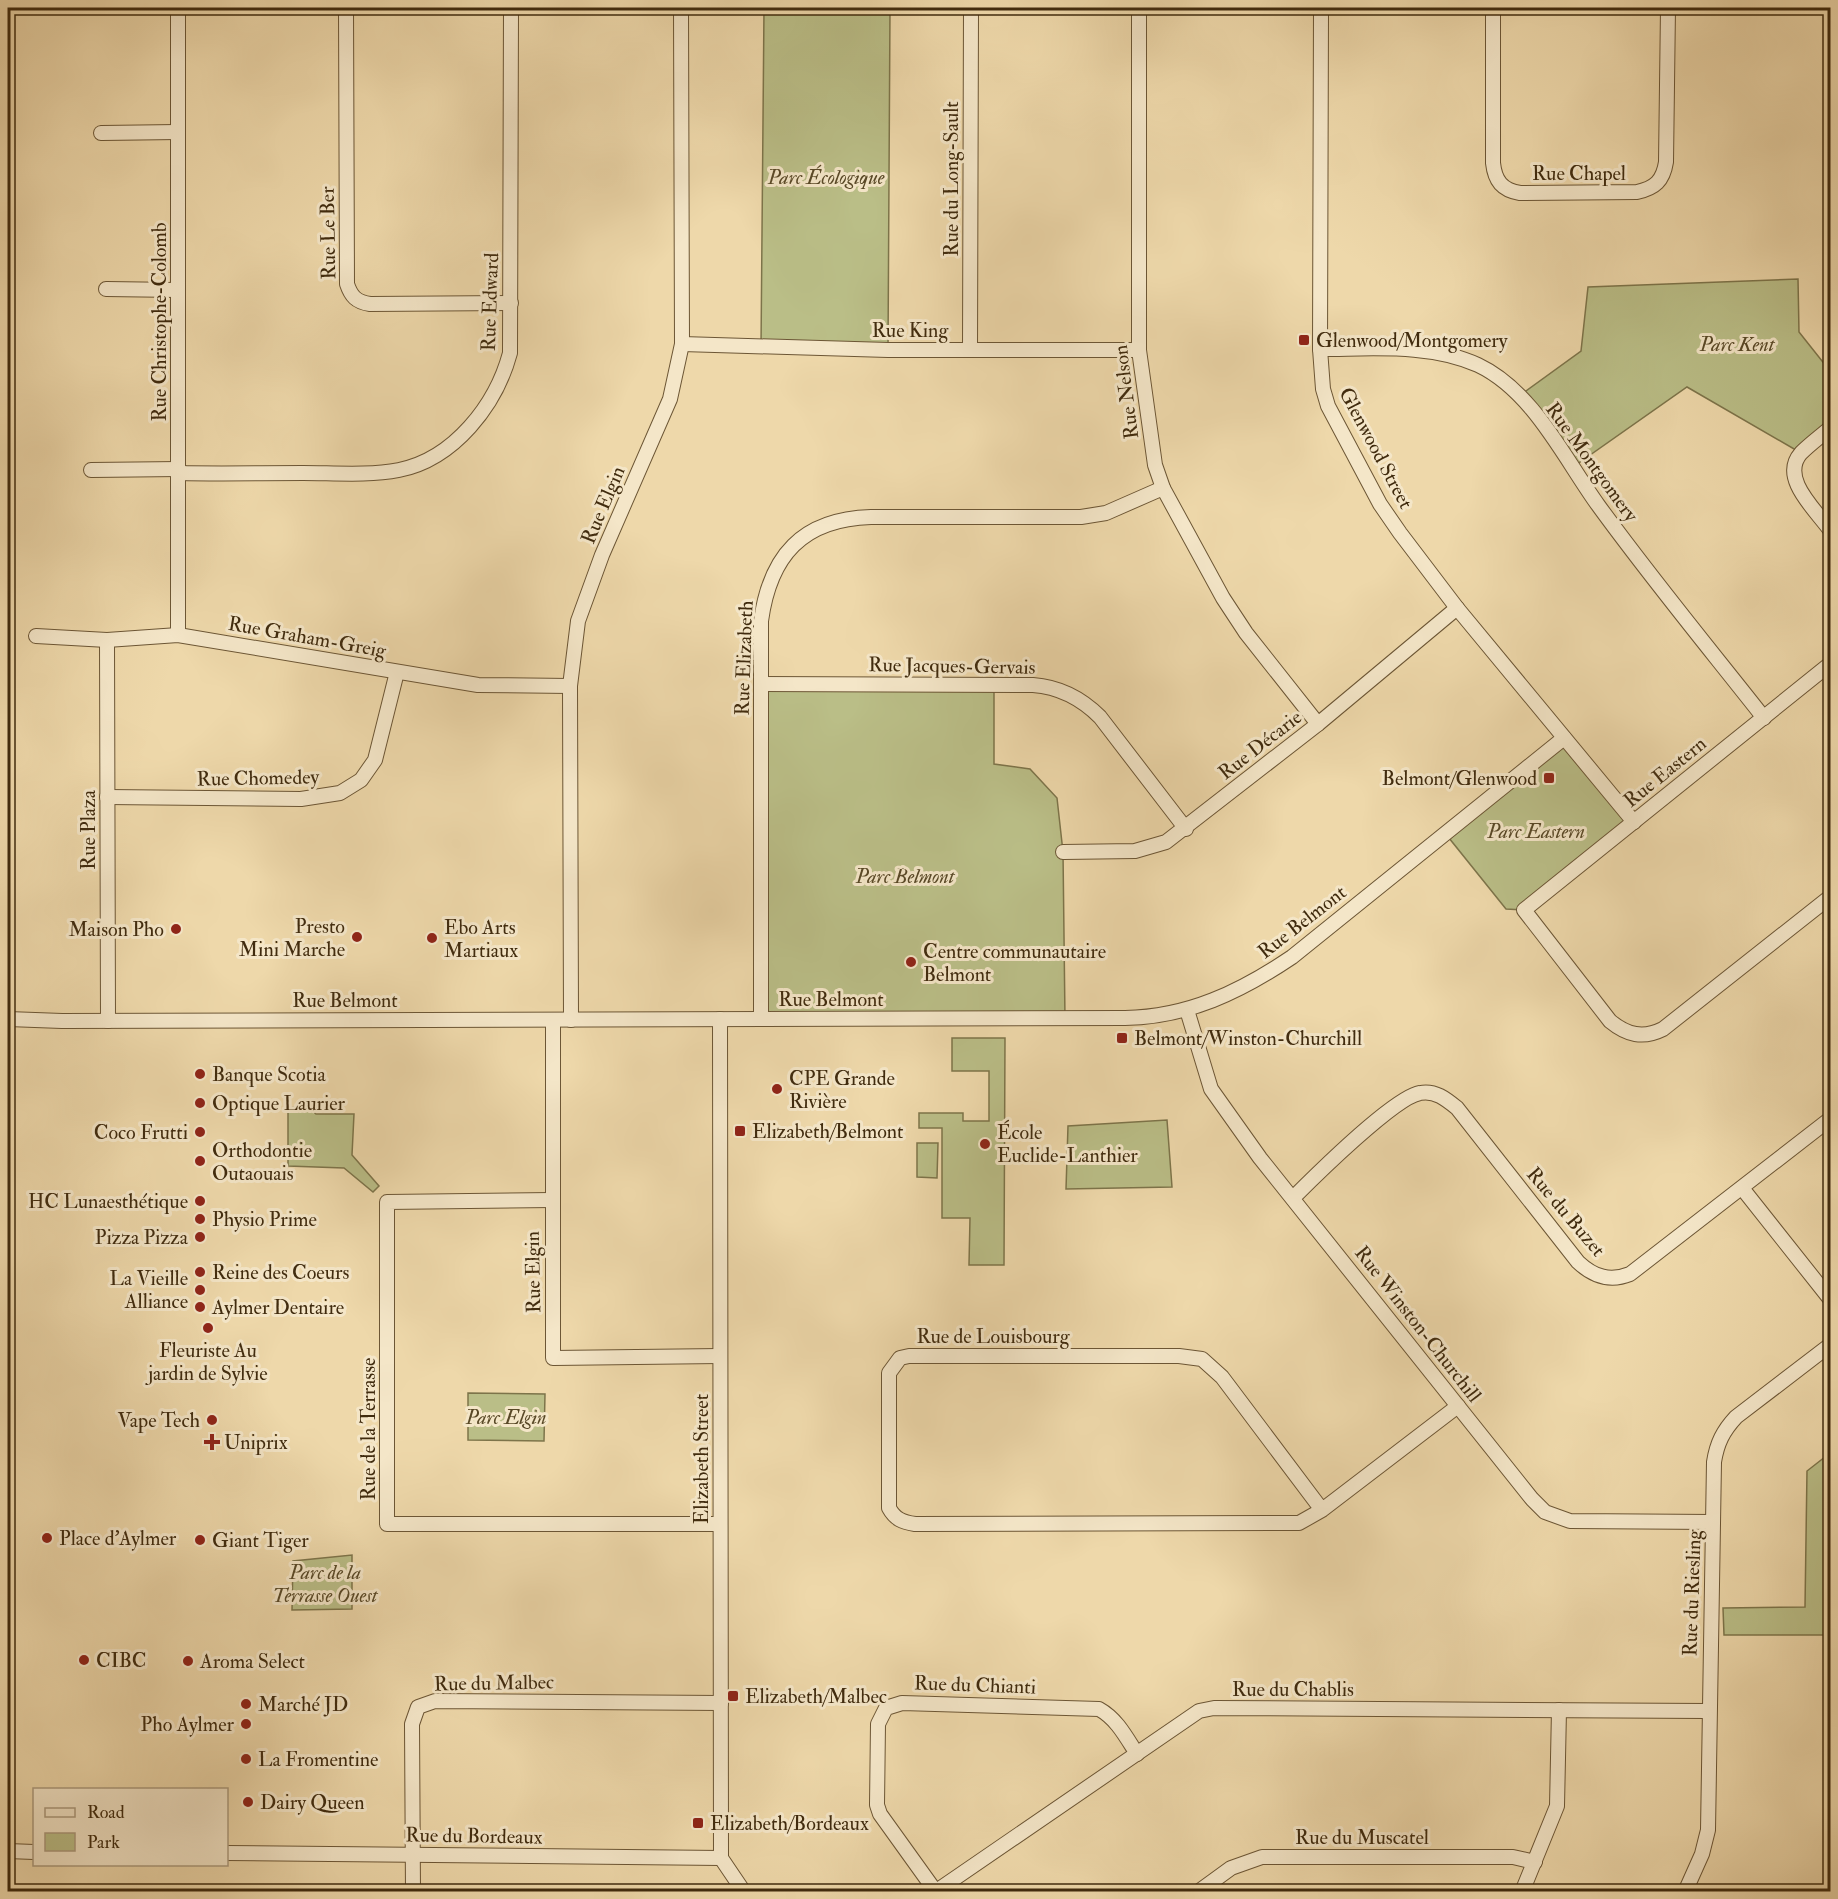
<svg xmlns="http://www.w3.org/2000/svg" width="1838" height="1899" font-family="'IM FELL Double Pica',serif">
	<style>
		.green { fill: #babe87; stroke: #7d744a; stroke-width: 1.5 }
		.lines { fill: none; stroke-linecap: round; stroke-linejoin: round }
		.minor-casing { stroke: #6c5635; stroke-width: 16 }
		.minor { stroke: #f4e6c8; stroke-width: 14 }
		.poi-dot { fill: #8f2418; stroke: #f4e6c8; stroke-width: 2 }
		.labels { text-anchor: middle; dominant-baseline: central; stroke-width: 6; stroke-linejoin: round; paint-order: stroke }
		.street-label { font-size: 20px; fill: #402b0e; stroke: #f4e6c8 }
		.park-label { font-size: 20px; font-style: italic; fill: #584826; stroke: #f4e6c8 }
		.poi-label { font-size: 20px; fill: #402b0e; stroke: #f4e6c8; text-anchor: start }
	</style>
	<rect width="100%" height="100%" fill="#eed8aa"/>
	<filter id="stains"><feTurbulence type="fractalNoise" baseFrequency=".00333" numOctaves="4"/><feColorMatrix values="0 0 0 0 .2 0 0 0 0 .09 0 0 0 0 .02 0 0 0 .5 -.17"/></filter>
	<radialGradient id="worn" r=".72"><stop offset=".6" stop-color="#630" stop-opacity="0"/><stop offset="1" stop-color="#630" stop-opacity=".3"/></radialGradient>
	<g class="green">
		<polygon points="764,8 890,8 888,350 761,347"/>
		<polygon points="1798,279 1799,332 1830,371 1830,428 1801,453 1687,387 1573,467 1519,396 1581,351 1588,287"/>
		<polygon points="761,684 994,685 994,764 1030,769 1057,798 1063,852 1065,1019 761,1018"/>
		<polygon points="1564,738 1634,822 1524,910 1506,909 1445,833"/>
		<polygon points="952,1038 1005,1038 1004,1265 969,1265 970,1218 942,1218 942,1128 919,1128 919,1113 963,1113 963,1121 989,1121 989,1071 952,1071"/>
		<polygon points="306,1106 316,1114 354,1114 352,1155 379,1186 373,1192 344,1168 288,1166 288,1108"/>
		<polygon points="1167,1120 1172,1187 1066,1189 1068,1126"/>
		<polygon points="917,1143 938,1143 937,1178 917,1177"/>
		<polygon points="468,1393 545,1394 544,1441 468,1440"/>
		<polygon points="1830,1453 1830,1635 1724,1635 1723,1608 1805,1607 1807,1471"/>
		<polygon points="352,1555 352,1609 292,1610 293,1561"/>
	</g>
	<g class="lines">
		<defs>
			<g id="minor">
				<path d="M346,8L347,284C351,296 356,302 370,304L511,303"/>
				<polyline points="1139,8 1139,350 1155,465 1163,488 1223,598 1246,633 1318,724"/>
				<polyline points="1321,8 1320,349 1323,389 1328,406 1380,504 1400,533 1457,608 1634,822"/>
				<path d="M1493,8V163C1495,181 1502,190 1520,193L1637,192C1655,188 1663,181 1666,162L1668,8"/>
				<polyline points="101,133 178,132"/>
				<polyline points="106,289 178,290"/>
				<polyline points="682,344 888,350 1139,350"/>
				<path d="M1320,349C1371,349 1430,343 1478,365C1533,391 1564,458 1598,505C1651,578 1708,647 1764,718"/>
				<polyline points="970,350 971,8"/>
				<path d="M1830,428C1821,436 1810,444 1801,453C1779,478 1816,510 1830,530"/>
				<polyline points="91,470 179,469"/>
				<path d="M179,473C220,474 262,473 303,473C334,473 368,476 399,470C454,459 496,405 510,353L511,8"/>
				<polyline points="178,635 178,8"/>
				<polyline points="36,636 107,640 178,635 478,685 570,686"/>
				<polyline points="107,640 108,1021"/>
				<path d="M1830,664L1524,910L1610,1021C1627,1035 1643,1039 1663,1029L1830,897"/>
				<path d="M761,684L1033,685C1060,687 1081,698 1100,717L1186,829"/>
				<polyline points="107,797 301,799 340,793 361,780 375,760 397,672"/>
				<polyline points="1063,852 1135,851 1166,842 1318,724 1457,608"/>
				<polyline points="1187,1010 1211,1089 1260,1158 1532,1499 1545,1512 1570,1521 1713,1522"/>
				<path d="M761,1018V621C770,556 802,519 871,517H1081L1106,513L1163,488"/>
				<path d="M8,1019L62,1021L1125,1018C1188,1017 1240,992 1292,957L1564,738"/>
				<polyline points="720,1019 721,1858 744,1892"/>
				<polyline points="553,1020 553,1358 720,1356"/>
				<polyline points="571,1020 570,686 578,621 602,555 670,399 682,344 681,8"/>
				<polyline points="1742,1188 1830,1299"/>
				<path d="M1293,1198C1315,1176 1395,1097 1420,1093C1435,1090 1446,1099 1457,1108L1578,1262C1594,1277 1610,1282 1630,1274L1830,1119"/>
				<polyline points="552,1200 387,1202 387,1524 720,1524"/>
				<path d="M1322,1510L1222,1377L1202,1359L1179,1356H909L900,1358L889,1373V1508C895,1519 902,1522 915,1524L1299,1523L1322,1510L1458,1406"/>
				<polyline points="8,1851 34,1852"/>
				<polyline points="226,1853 721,1858"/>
				<polyline points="413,1892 412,1724 418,1707 435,1701 721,1703"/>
				<polyline points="935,1892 1199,1711 1214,1708 1708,1711"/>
				<path d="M936,1892L880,1814L877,1805L878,1724L886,1708L902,1703L1099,1709C1117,1719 1126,1737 1137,1754"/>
				<polyline points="1198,1892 1231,1868 1262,1857 1513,1857 1535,1862"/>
				<polyline points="1522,1892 1557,1806 1559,1710"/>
				<path d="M1685,1892L1702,1854L1708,1830L1714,1462C1717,1443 1723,1431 1736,1417L1830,1345"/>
			</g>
		</defs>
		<use href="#minor" class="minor-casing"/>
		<use href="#minor" class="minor"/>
	</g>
	<g class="poi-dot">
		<rect x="1298" y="334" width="12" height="12" rx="3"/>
		<rect x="1543" y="772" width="12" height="12" rx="3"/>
		<circle cx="176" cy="929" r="6"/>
		<circle cx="357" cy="937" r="6"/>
		<circle cx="432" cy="938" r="6"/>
		<circle cx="911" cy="962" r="6"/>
		<rect x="1116" y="1032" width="12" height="12" rx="3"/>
		<circle cx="200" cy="1074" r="6"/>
		<circle cx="777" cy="1089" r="6"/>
		<circle cx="200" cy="1103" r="6"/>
		<rect x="734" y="1125" width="12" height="12" rx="3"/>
		<circle cx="200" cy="1132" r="6"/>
		<circle cx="985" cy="1144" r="6"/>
		<circle cx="200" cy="1161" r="6"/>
		<circle cx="200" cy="1201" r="6"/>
		<circle cx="200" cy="1219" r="6"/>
		<circle cx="200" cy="1237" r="6"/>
		<circle cx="200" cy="1272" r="6"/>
		<circle cx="200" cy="1290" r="6"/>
		<circle cx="200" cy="1307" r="6"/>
		<circle cx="208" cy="1328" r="6"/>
		<circle cx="212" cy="1420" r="6"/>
		<path d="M209 1433h6v6h6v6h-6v6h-6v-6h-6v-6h6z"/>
		<circle cx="47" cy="1538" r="6"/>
		<circle cx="200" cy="1540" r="6"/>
		<circle cx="84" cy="1660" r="6"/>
		<circle cx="188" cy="1661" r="6"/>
		<rect x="727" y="1690" width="12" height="12" rx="3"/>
		<circle cx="246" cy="1704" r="6"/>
		<circle cx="246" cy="1724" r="6"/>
		<circle cx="246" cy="1759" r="6"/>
		<circle cx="248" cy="1802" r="6"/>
		<rect x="692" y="1817" width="12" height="12" rx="3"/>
	</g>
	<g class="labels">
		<g class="street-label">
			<text x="1579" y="173">Rue Chapel</text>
			<text transform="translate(951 179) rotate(-90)">Rue du Long-Sault</text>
			<text transform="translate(328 233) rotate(-91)">Rue Le Ber</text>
			<text transform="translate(490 302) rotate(-88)">Rue Edward</text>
			<text transform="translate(159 322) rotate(-90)">Rue Christophe-Colomb</text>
			<text x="910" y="330">Rue King</text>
			<text transform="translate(1126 392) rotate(-97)">Rue Nelson</text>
			<text transform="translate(1376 448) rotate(62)">Glenwood Street</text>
			<text transform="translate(1592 462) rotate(54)">Rue Montgomery</text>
			<text transform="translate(603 505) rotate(-67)">Rue Elgin</text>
			<text transform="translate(307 637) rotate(10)">Rue Graham-Greig</text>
			<text transform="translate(744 658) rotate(-88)">Rue Elizabeth</text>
			<text transform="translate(952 666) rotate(1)">Rue Jacques-Gervais</text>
			<text transform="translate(1260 745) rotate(-38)">Rue Décarie</text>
			<text transform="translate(1665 772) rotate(-39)">Rue Eastern</text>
			<text transform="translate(258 778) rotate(-1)">Rue Chomedey</text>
			<text transform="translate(88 830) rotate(-90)">Rue Plaza</text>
			<text transform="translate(1302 922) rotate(-38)">Rue Belmont</text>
			<text x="831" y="999">Rue Belmont</text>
			<text x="345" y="1000">Rue Belmont</text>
			<text transform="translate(1566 1212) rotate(50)">Rue du Buzet</text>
			<text transform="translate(533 1272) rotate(-91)">Rue Elgin</text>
			<text transform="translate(1418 1324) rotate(52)">Rue Winston-Churchill</text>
			<text x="993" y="1336">Rue de Louisbourg</text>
			<text transform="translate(368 1429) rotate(-90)">Rue de la Terrasse</text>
			<text transform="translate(701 1459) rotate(-90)">Elizabeth Street</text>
			<text transform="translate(1692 1593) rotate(-88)">Rue du Riesling</text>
			<text transform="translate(494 1683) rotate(-1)">Rue du Malbec</text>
			<text transform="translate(975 1685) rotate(2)">Rue du Chianti</text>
			<text x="1293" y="1689">Rue du Chablis</text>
			<text transform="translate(474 1836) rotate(1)">Rue du Bordeaux</text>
			<text x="1362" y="1837">Rue du Muscatel</text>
		</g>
		<g class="park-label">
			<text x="826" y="177">Parc Écologique</text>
			<text x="1737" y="344">Parc Kent</text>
			<text x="1536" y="831">Parc Eastern</text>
			<text x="905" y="876">Parc Belmont</text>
			<text x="506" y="1417">Parc Elgin</text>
			<text x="325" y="1572">Parc de la<tspan x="325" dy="23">Terrasse Ouest</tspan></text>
		</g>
		<g class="poi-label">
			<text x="1316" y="340">Glenwood/Montgomery</text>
			<text x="1537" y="778" text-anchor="end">Belmont/Glenwood</text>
			<text x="345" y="926" text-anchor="end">Presto<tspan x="345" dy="23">Mini Marche</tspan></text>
			<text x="444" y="927">Ebo Arts<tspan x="444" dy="23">Martiaux</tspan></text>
			<text x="164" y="929" text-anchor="end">Maison Pho</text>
			<text x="923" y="951">Centre communautaire<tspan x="923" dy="23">Belmont</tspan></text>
			<text x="1134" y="1038">Belmont/Winston-Churchill</text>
			<text x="212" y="1074">Banque Scotia</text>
			<text x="789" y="1078">CPE Grande<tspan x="789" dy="23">Rivière</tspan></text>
			<text x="212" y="1103">Optique Laurier</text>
			<text x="752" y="1131">Elizabeth/Belmont</text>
			<text x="188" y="1132" text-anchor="end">Coco Frutti</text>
			<text x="997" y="1132">École<tspan x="997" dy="23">Euclide-Lanthier</tspan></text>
			<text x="212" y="1150">Orthodontie<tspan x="212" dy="23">Outaouais</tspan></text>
			<text x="188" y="1201" text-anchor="end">HC Lunaesthétique</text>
			<text x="212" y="1219">Physio Prime</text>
			<text x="188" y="1237" text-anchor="end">Pizza Pizza</text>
			<text x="212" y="1272">Reine des Coeurs</text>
			<text x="188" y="1278" text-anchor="end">La Vieille<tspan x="188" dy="23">Alliance</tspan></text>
			<text x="212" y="1307">Aylmer Dentaire</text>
			<text x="208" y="1350" text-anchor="middle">Fleuriste Au<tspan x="208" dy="23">jardin de Sylvie</tspan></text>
			<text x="200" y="1420" text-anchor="end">Vape Tech</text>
			<text x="224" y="1442">Uniprix</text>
			<text x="59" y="1538">Place d'Aylmer</text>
			<text x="212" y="1540">Giant Tiger</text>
			<text x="96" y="1660">CIBC</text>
			<text x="200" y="1661">Aroma Select</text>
			<text x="745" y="1696">Elizabeth/Malbec</text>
			<text x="258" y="1704">Marché JD</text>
			<text x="234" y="1724" text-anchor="end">Pho Aylmer</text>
			<text x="258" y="1759">La Fromentine</text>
			<text x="260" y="1802">Dairy Queen</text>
			<text x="710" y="1823">Elizabeth/Bordeaux</text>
		</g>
	</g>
	<rect width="1838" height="1899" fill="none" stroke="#eed8aa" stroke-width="30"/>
	<rect x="9" y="9" width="1820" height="1881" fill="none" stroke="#402b0e" stroke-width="3"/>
	<rect x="15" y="15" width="1808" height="1869" fill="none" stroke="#402b0e" stroke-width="1.5"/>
	<rect x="33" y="1788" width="195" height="78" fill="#f4e6c8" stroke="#ac9b7e" stroke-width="1.5"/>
	<rect x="45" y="1808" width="30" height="9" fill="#f4e6c8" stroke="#ac9b7e" stroke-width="1.5"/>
	<text x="87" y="1818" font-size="18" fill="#402b0e">Road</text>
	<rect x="45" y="1833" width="30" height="18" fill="#babe87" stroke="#ac9b7e" stroke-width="1.5"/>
	<text x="87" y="1848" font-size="18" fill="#402b0e">Park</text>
	<rect width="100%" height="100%" filter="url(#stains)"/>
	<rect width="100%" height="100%" fill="url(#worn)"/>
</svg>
